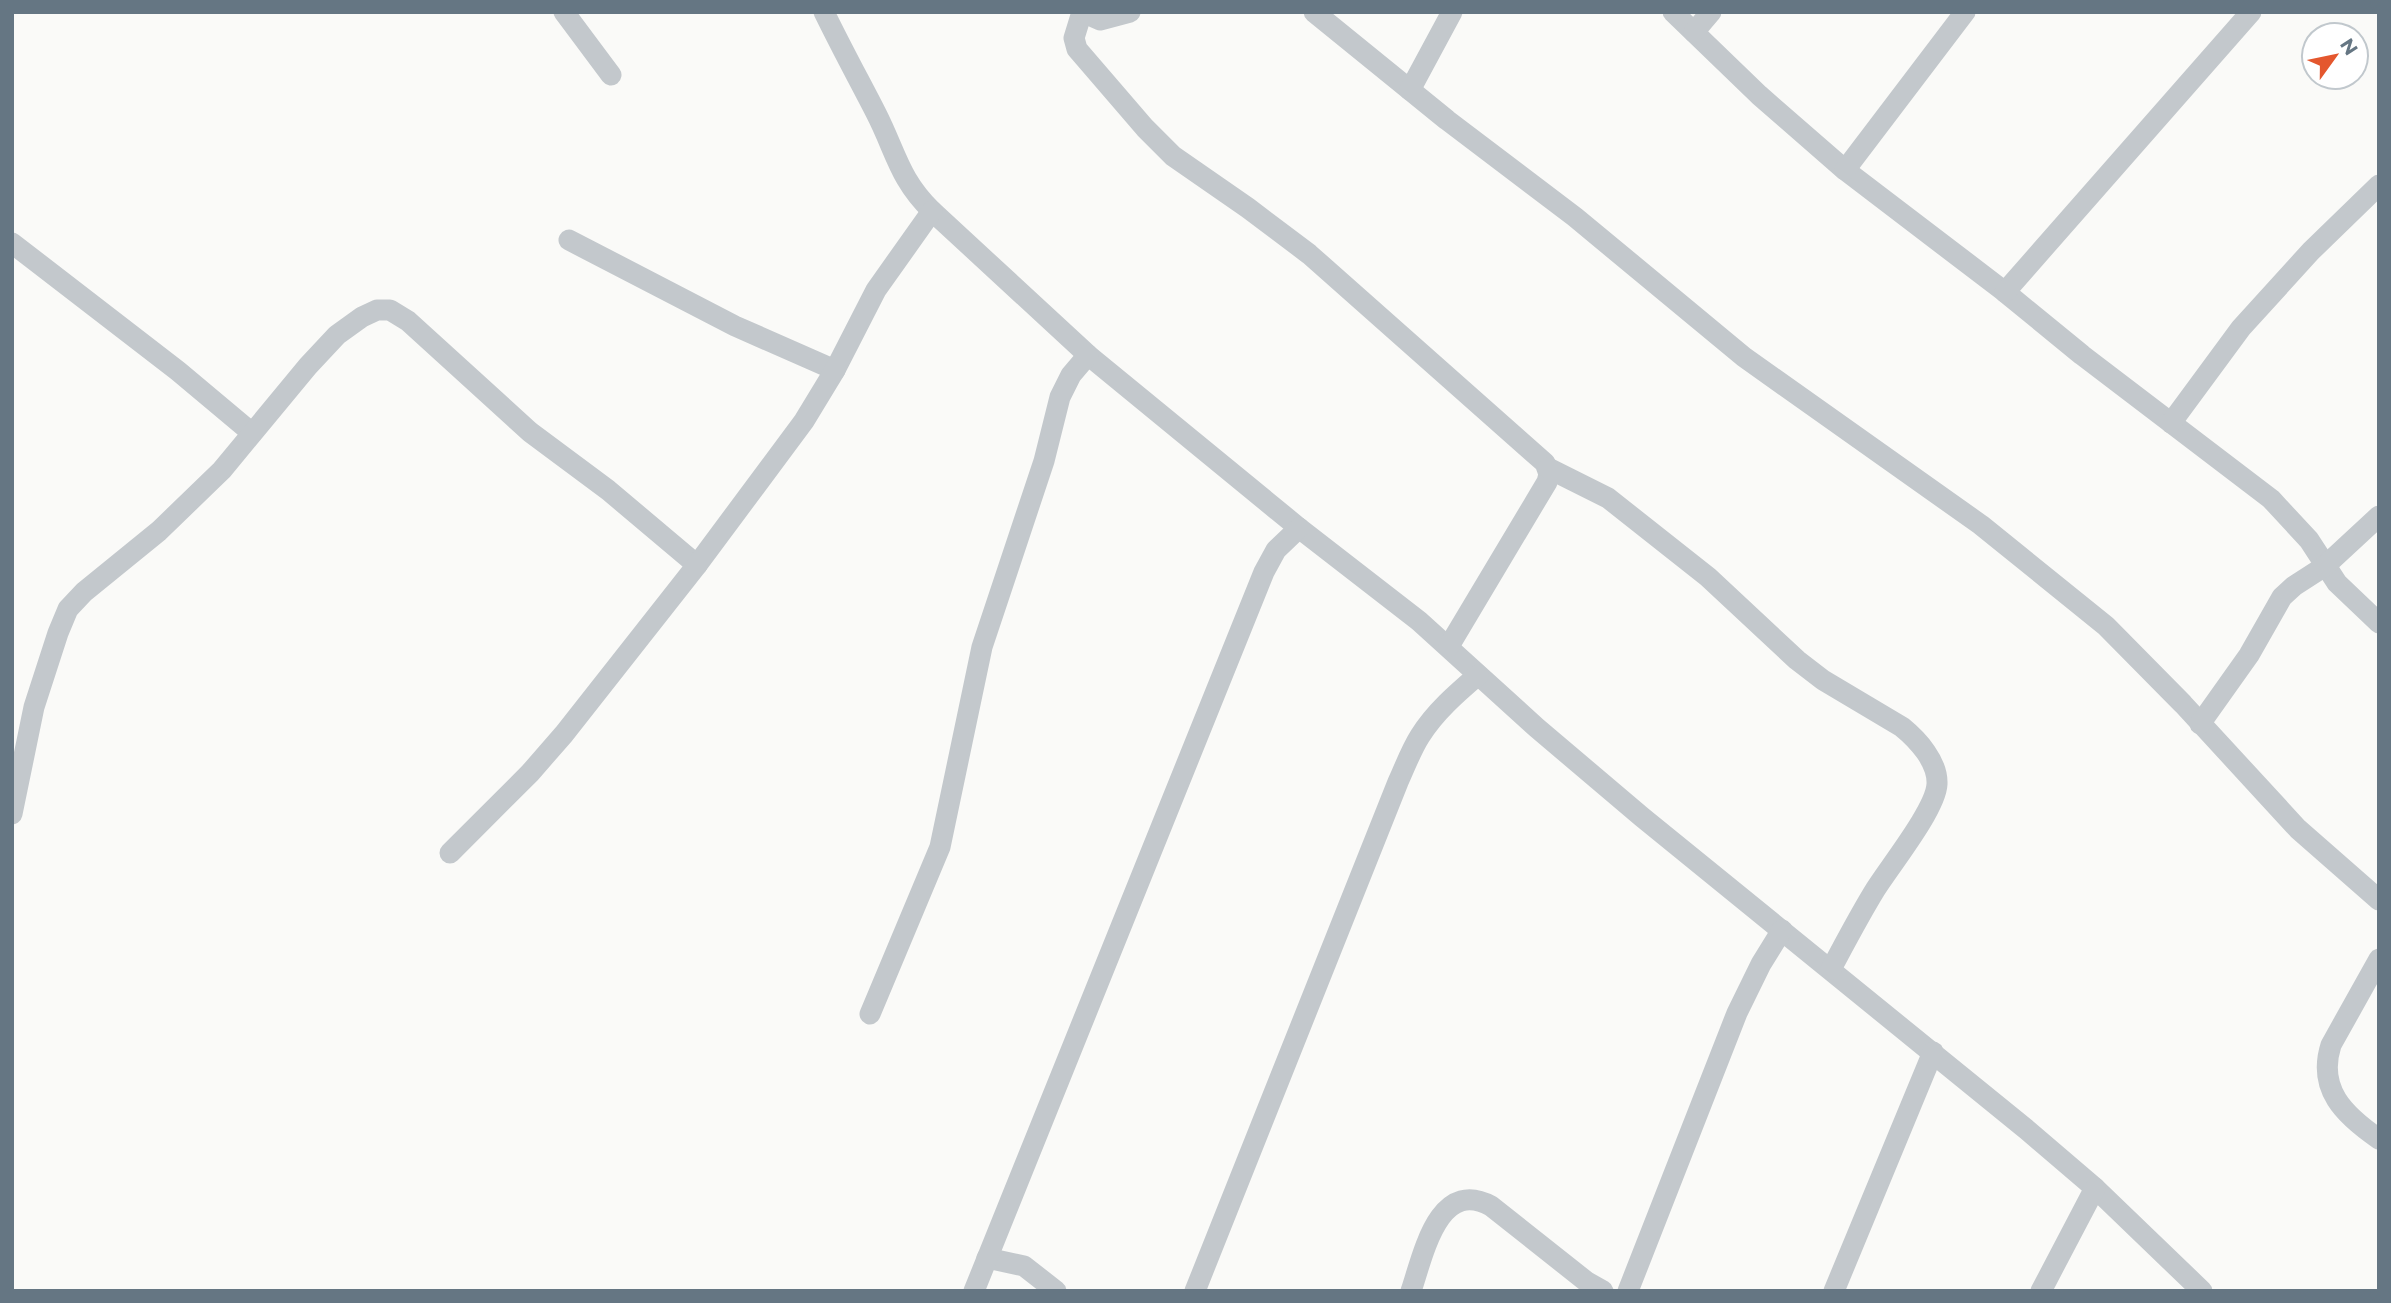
<svg xmlns="http://www.w3.org/2000/svg" width="2391" height="1303" font-family="Montserrat,sans-serif">
	<style>
		.lines { fill: none; stroke-linecap: round; stroke-linejoin: round }
		.minor { stroke: #c3c8cc; stroke-width: 21 }
	</style>
	<rect width="100%" height="100%" fill="#fafaf8"/>
	<g class="lines">
		<g class="minor">
			<polyline points="564,12 611,75"/>
			<path d="M824,12C841,47 859,80 876,113C896,152 899,179 932,211L1088,355L1299,528L1419,621L1537,728L1642,817L2026,1129L2095,1188L2202,1291"/>
			<polyline points="1082,12 1074,38 1077,49 1145,128 1173,156 1248,208 1309,254 1545,463 1549,474 1547,482 1449,646"/>
			<polyline points="1082,12 1100,20 1130,12"/>
			<polyline points="1314,12 1447,120 1575,217 1744,357 1981,525 2106,626 2183,704 2298,829 2379,900"/>
			<polyline points="1673,12 1759,95 1845,170 2005,292 2082,355 2271,499 2309,540 2337,583 2379,623"/>
			<polyline points="1694,32 1711,12"/>
			<polyline points="1410,90 1452,12"/>
			<polyline points="1845,170 1965,12"/>
			<polyline points="569,240 735,326 835,370"/>
			<polyline points="12,243 178,371 252,433"/>
			<polyline points="2005,292 2251,12"/>
			<polyline points="2171,423 2241,328 2311,251 2379,185"/>
			<path d="M1548,468L1608,498L1708,577L1797,660L1823,680L1902,727C1918,740 1938,762 1937,784C1936,809 1890,866 1875,890C1859,916 1845,943 1831,969"/>
			<polyline points="2200,724 2249,655 2282,597 2294,586 2325,566 2379,516"/>
			<polyline points="12,814 34,707 58,633 68,609 84,592 159,531 222,470 308,366 337,335 362,317 377,310 390,310 408,321 530,432 608,490 697,565"/>
			<polyline points="450,853 530,773 564,734 697,565 804,421 835,370 876,290 932,211"/>
			<path d="M2379,959L2331,1045C2317,1089 2344,1115 2379,1139"/>
			<polyline points="870,1014 940,847 982,647 1044,461 1060,397 1071,375 1088,355"/>
			<polyline points="987,1258 1024,1266 1056,1291"/>
			<polyline points="974,1291 1264,572 1276,550 1299,528"/>
			<path d="M1195,1291L1398,782C1405,767 1411,750 1420,736C1435,712 1457,693 1478,675"/>
			<path d="M1411,1291C1423,1256 1438,1177 1491,1206L1587,1282L1603,1291"/>
			<polyline points="1628,1291 1737,1013 1761,964 1782,930"/>
			<polyline points="1834,1291 1933,1052"/>
			<polyline points="2041,1291 2095,1188"/>
		</g>
	</g>
	<rect width="2391" height="1303" fill="none" stroke="#657683" stroke-width="28"/>
	<g transform="translate(2335 56) rotate(57)"><circle r="33" fill="#ffffff" stroke="#c1c8cd" stroke-width="2"/>
	<path d="M0-5L12 26L0 18L-12 26Z" fill="#e4572e"/>
	<text y="-10" font-size="19" font-weight="bold" text-anchor="middle" fill="#657683">N</text>
	</g>
</svg>
